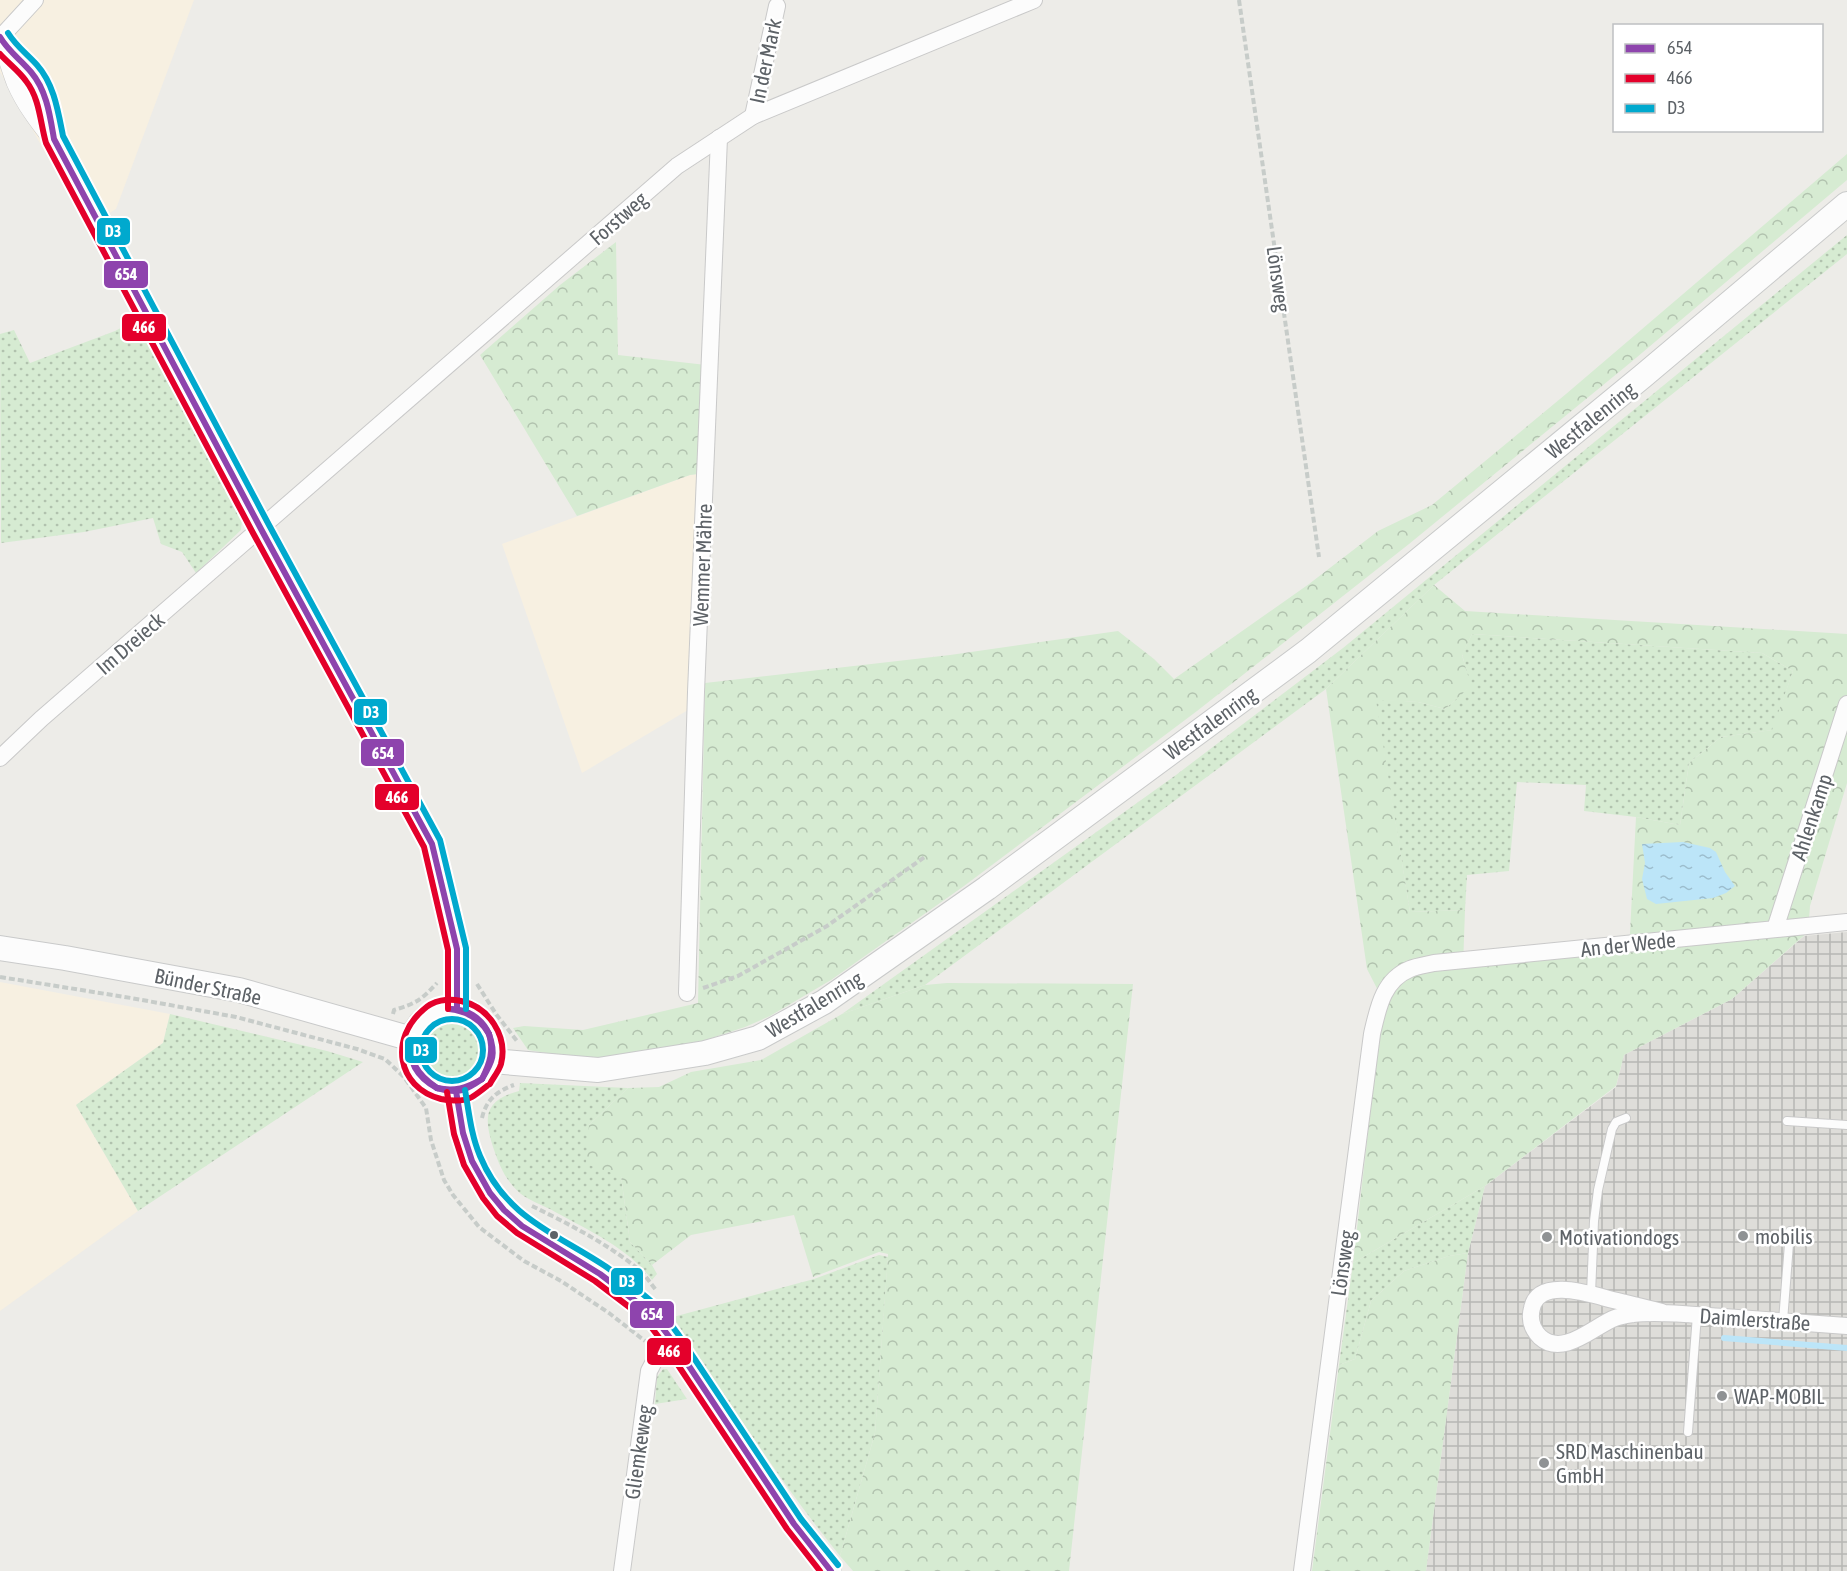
<svg xmlns="http://www.w3.org/2000/svg" width="1847" height="1571" viewBox="0 0 1847 1571" font-family="'Asap Condensed',sans-serif">
<style>
.commercial{fill:#f7f0e1}
.industrial{fill:url(#industrial-grid)}
.green{fill:url(#green-dots)}
.forest{fill:url(#forest-crowns);fill-rule:evenodd}
.water{fill:url(#water-ripples)}
.lines{fill:none;stroke-linecap:round;stroke-linejoin:round}
.stream{stroke:#bce5f8;stroke-width:6}
.service-casing{stroke:#c9c9c9;stroke-width:10}
.minor-casing{stroke:#c9c9c9;stroke-width:18}
.tertiary-casing{stroke:#c9c9c9;stroke-width:22}
.secondary-casing{stroke:#c9caca;stroke-width:26}
.path{stroke:#c7ccc9;stroke-width:4;stroke-dasharray:6 3;stroke-linecap:butt}
.service{stroke:#fcfcfc;stroke-width:8}
.minor{stroke:#fcfcfc;stroke-width:16}
.tertiary{stroke:#fcfcfc;stroke-width:21}
.secondary{stroke:#fcfcfc;stroke-width:24}
.bus-1-casing{stroke:#fff;stroke-width:10}
.bus-2-casing{stroke:#fff;stroke-width:10}
.bus-3-casing{stroke:#fff;stroke-width:10}
.bus-1{stroke:#8e44ad;stroke-width:6}
.bus-2{stroke:#e4002b;stroke-width:6}
.bus-3{stroke:#00a9ce;stroke-width:6}
.bus-dot{fill:#5d6267;stroke:#fff;stroke-width:2}
.poi-dot{fill:#8f9294;stroke:#fff;stroke-width:2}
.labels{text-anchor:middle;dominant-baseline:central;stroke-width:5;stroke-linejoin:round;paint-order:stroke}
.street-label{font-size:21px;fill:#5d6267;stroke:#fff}
.poi-label{font-size:21px;fill:#5d6267;stroke:#fff;text-anchor:start}
.line-badge{stroke:#fff;stroke-width:2}
.badge-label{font-size:16px;text-anchor:middle;font-weight:bold;fill:#fff}
</style>
<defs>
<pattern id="industrial-grid" width="8" height="8" patternUnits="userSpaceOnUse" patternTransform="scale(1.5)"><rect width="8" height="8" fill="#deddd9"/><path d="M0 4h8M4 0v8" fill="none" stroke="#b7b7b4"/></pattern>
<pattern id="green-dots" width="8" height="8" patternUnits="userSpaceOnUse" patternTransform="scale(1.5)"><rect width="8" height="8" fill="#d6ebd2"/><path d="M2 2h.1M6 6h.1" fill="none" stroke="#b1c2ae" stroke-width="1.8" stroke-linecap="round"/></pattern>
<pattern id="forest-crowns" width="20" height="18" patternUnits="userSpaceOnUse" patternTransform="scale(1.5)"><rect width="20" height="18" fill="#d6ebd2"/><path d="M2 6a3 3 0 1 1 6 0M12 15a3 3 0 1 1 6 0" fill="none" stroke="#b1c2ae"/></pattern>
<pattern id="water-ripples" width="26" height="14" patternUnits="userSpaceOnUse" patternTransform="scale(1.5)"><rect width="26" height="14" fill="#bce5f8"/><path d="M2 4q2-2 4 0t4 0M15 11q2-2 4 0t4 0" fill="none" stroke="#9cbdcd"/></pattern>
</defs>
<rect width="100%" height="100%" fill="#edece8"/>
<g class="commercial">
<path d="M0 0H194L116 209 87 227 0 72Z"/>
<path d="M698 474 688 710 582 773 502 544 690 475Z"/>
<path d="M0 982 170 1014 163 1043 76 1105 138 1211 0 1311Z"/>
</g>
<path class="industrial" d="M1847 932V1571H1426L1468 1253 1485 1186 1616 1087 1624 1055 1732 999 1804 936Z"/>
<g class="green">
<path d="M1847 235V254L1434 585 1326 689 925 985 842 1014 1176 775 1343 648Z"/>
<path d="M138 319 242 519 241 530 196 573 182 552 161 544 153 518 84 532 1 543 0 334 14 330 30 363 115 331Z"/>
<path d="M1472 634 1762 653 1793 671 1773 730 1721 737 1689 763 1680 825 1636 817 1584 811 1586 785 1517 782 1509 871 1467 875 1465 910 1410 912 1375 699 1418 702 1445 709 1470 686 1462 654Z"/>
<path d="M170 1014 327 1051 363 1062 138 1211 76 1105 163 1043Z"/>
<circle cx="452" cy="1051" r="28"/>
<path d="M520 1083 628 1088 589 1125 621 1176 630 1242 652 1265 657 1274 652 1280C628 1247 585 1229 550 1209 541 1205 529 1200 521 1194 505 1180 500 1167 493 1147 483 1116 485 1100 519 1091Z"/>
<path d="M1485 1186 1468 1253 1449 1256 1404 1271 1371 1301 1355 1359 1339 1365 1353 1263Z"/>
<path d="M879 1255 888 1257 875 1433 840 1556C779 1481 727 1398 673 1317L814 1279Z"/>
<path d="M663 1369H667L687 1399 655 1404 657 1377Z"/>
</g>
<g class="forest">
<path d="M1847 154V180L1630 363 1409 544 1197 711 964 886 831 980 770 1016 745 1027 687 1046 617 1059 578 1058 528 1050 513 1028 524 1026 583 1030 698 1003 705 683 950 655 1118 631 1154 659 1174 679 1309 584 1378 531 1432 505 1566 394Z"/>
<path d="M616 242 618 355 715 366 698 474 690 475 577 516 480 355 560 285Z"/>
<path d="M1434 585 1465 611 1847 634V783L1810 906 1808 932 1732 999 1624 1055 1616 1086 1485 1186 1353 1263 1379 1036 1386 1006 1367 969 1326 689ZM1472 634 1762 653 1793 671 1772 730 1721 737 1689 763 1680 825 1636 817 1629 952 1463 967 1465 910 1410 912 1376 700 1418 702 1445 709 1471 686 1462 655Z"/>
<path d="M947 983 1133 984 1069 1571H853L840 1556 875 1433 888 1254 879 1252 813 1277 794 1215 691 1235 652 1265 630 1242 621 1176 586 1164 589 1125 628 1088 659 1087 691 1072 761 1060 842 1014 925 985Z"/>
<path d="M1468 1253 1426 1571H1312L1339 1365 1355 1359 1371 1301 1404 1271 1449 1256Z"/>
</g>
<path class="water" d="M1683 842 1710 848 1716 852 1725 872 1735 886 1726 893 1713 898 1656 904 1647 899 1642 879 1645 863 1642 844Z"/>
<g class="lines">
<path class="stream" d="M1724 1338 1847 1348"/>
<g class="service-casing">
<g id="service">
<path d="M1787 1121 1847 1125"/>
<path d="M1591 1294 1594 1221 1598 1190 1612 1129 1616 1122 1626 1118"/>
<path d="M1783 1321 1790 1231"/>
<path d="M1688 1432 1697 1315"/>
</g>
</g>
<g class="minor-casing">
<g id="minor">
<path d="M0 38 35 0"/>
<path d="M753 116 777 6"/>
<path d="M0 758 41 719 677 166 753 116 1034 0"/>
<path d="M1775 929 1847 704"/>
<path d="M687 993 696 692 719 138"/>
<path d="M1662 1312C1646 1308 1630 1304 1613 1300 1593 1295 1539 1276 1532 1308 1529 1319 1532 1329 1540 1337 1563 1358 1594 1326 1615 1318 1620 1316 1627 1315 1633 1314 1663 1311 1693 1315 1724 1317 1765 1320 1806 1323 1847 1326"/>
<path d="M622 1571 649 1371 659 1352 671 1339"/>
<path d="M1302 1571 1372 1034C1378 1008 1383 980 1410 969 1417 966 1426 965 1434 963L1847 922"/>
</g>
</g>
<g class="tertiary-casing">
<g id="tertiary">
<path d="M0 37C8 52 11 67 17 82 26 103 40 121 54 139L261 529 432 844 457 949V1009"/>
<path d="M8 51 33 74 47 103 53 133"/>
<path d="M456 1091 463 1133 472 1161 490 1193 504 1210 522 1226 600 1274 651 1313 671 1339 794 1524 831 1571"/>
</g>
</g>
<g class="secondary-casing">
<g id="secondary">
<path d="M0 948 65 958 239 990 412 1039"/>
<circle cx="452" cy="1050" r="41"/>
<path d="M492 1061 598 1070 705 1053 758 1038 824 1002 987 888 1308 651 1643 376 1847 204"/>
</g>
</g>
<g class="path">
<path d="M1239 0 1319 557"/>
<path d="M0 977 131 998 236 1017 357 1049 385 1059 404 1077 426 1108 431 1140 444 1180 453 1195 479 1227 524 1261 561 1281 609 1313 645 1341"/>
<path d="M477 984 496 1014 517 1041"/>
<path d="M703 988 738 976 827 926 926 856"/>
<path d="M393 1014 394 1010C417 1003 421 1000 437 983"/>
<path d="M482 1118C486 1100 497 1091 514 1085"/>
<path d="M532 1206C567 1223 608 1244 638 1269 645 1274 650 1283 656 1290"/>
</g>
<use href="#service" class="service"/>
<use href="#minor" class="minor"/>
<use href="#tertiary" class="tertiary"/>
<use href="#secondary" class="secondary"/>
<g class="bus-1-casing">
<g id="bus-1">
<path d="M0 37C8 51 21 60 31 72 47 91 50 116 54 139L261 529 432 844 457 949V1009"/>
<path d="M449 1009C467 1011 480 1018 489 1034"/>
<path d="M449 1009C466 1008 482 1018 489 1034"/>
<path d="M413 1038C409 1063 417 1074 437 1088"/>
<path d="M413 1038C405 1060 418 1078 437 1088"/>
<path d="M482 1079C490 1063 494 1051 489 1034"/>
<path d="M482 1079C493 1061 496 1054 489 1034"/>
<path d="M437 1088C455 1092 466 1088 482 1079"/>
<path d="M437 1088C458 1094 465 1091 482 1079"/>
<path d="M456 1091 463 1133 472 1161 490 1193 504 1210 522 1226 600 1274 651 1313 671 1339 794 1524 831 1571"/>
</g>
</g>
<g class="bus-2-casing">
<g id="bus-2">
<path d="M0 54C8 63 19 71 26 81 40 99 40 122 46 143L253 533 424 847 448 950V1009"/>
<path d="M487 1086C482 1090 477 1094 472 1097 463 1102 451 1101 441 1099 396 1087 390 1038 423 1010 433 1000 448 998 461 1001 489 1007 508 1036 501 1064 499 1071 493 1078 490 1084"/>
<path d="M447 1092 454 1134 464 1165 483 1198 497 1216 517 1233 595 1281 645 1319 664 1344 787 1529 820 1571"/>
</g>
</g>
<g class="bus-3-casing">
<g id="bus-3">
<path d="M8 33C16 46 27 54 37 65 54 84 58 111 63 136L269 525 440 840 466 948V1009"/>
<circle cx="452" cy="1050" r="31"/>
<path d="M465 1090C469 1112 471 1135 480 1156 505 1217 555 1233 605 1266 619 1276 648 1296 659 1309 666 1317 672 1326 678 1334L801 1519 838 1565"/>
</g>
</g>
<use href="#bus-1" class="bus-1"/>
<use href="#bus-2" class="bus-2"/>
<use href="#bus-3" class="bus-3"/>
</g>
<circle class="bus-dot" cx="554" cy="1235" r="5"/>
<g class="poi-dot">
<circle cx="1743" cy="1236" r="6"/>
<circle cx="1547" cy="1237" r="6"/>
<circle cx="1722" cy="1396" r="6"/>
<circle cx="1544" cy="1463" r="6"/>
</g>
<g class="labels">
<g class="street-label">
<text transform="translate(765 61) rotate(-78)">In der Mark</text>
<text transform="translate(618 218) rotate(-41)">Forstweg</text>
<text transform="translate(1279 279) rotate(82)">Lönsweg</text>
<text transform="translate(1590 420) rotate(-39)">Westfalenring</text>
<text transform="translate(702 565) rotate(-88)">Wemmer Mähre</text>
<text transform="translate(130 643) rotate(-41)">Im Dreieck</text>
<text transform="translate(1210 723) rotate(-36)">Westfalenring</text>
<text transform="translate(1811 817) rotate(-72)">Ahlenkamp</text>
<text transform="translate(1628 944) rotate(-6)">An der Wede</text>
<text transform="translate(208 986) rotate(12)">Bünder Straße</text>
<text transform="translate(814 1004) rotate(-31)">Westfalenring</text>
<text transform="translate(1342 1263) rotate(-82)">Lönsweg</text>
<text transform="translate(1755 1319) rotate(4)">Daimlerstraße</text>
<text transform="translate(638 1452) rotate(-82)">Gliemkeweg</text>
</g>
<g class="poi-label">
<text x="1755" y="1236">mobilis</text>
<text x="1559" y="1237">Motivationdogs</text>
<text x="1734" y="1396">WAP-MOBIL</text>
<text x="1556" y="1451">SRD Maschinenbau<tspan x="1556" dy="24">GmbH</tspan></text>
</g>
</g>
<g class="line-badge">
<rect x="96" y="217" width="35" height="29" rx="6" fill="#00a9ce"/>
<rect x="103" y="260" width="46" height="29" rx="6" fill="#8e44ad"/>
<rect x="121" y="313" width="46" height="29" rx="6" fill="#e4002b"/>
<rect x="353" y="698" width="35" height="28" rx="6" fill="#00a9ce"/>
<rect x="360" y="738" width="45" height="29" rx="6" fill="#8e44ad"/>
<rect x="374" y="783" width="46" height="28" rx="6" fill="#e4002b"/>
<rect x="404" y="1036" width="34" height="28" rx="6" fill="#00a9ce"/>
<rect x="610" y="1267" width="34" height="29" rx="6" fill="#00a9ce"/>
<rect x="629" y="1300" width="46" height="29" rx="6" fill="#8e44ad"/>
<rect x="646" y="1337" width="46" height="29" rx="6" fill="#e4002b"/>
</g>
<g class="badge-label">
<text x="113" y="237">D3</text>
<text x="126" y="280">654</text>
<text x="144" y="333">466</text>
<text x="371" y="718">D3</text>
<text x="383" y="759">654</text>
<text x="397" y="803">466</text>
<text x="421" y="1056">D3</text>
<text x="627" y="1287">D3</text>
<text x="652" y="1320">654</text>
<text x="669" y="1357">466</text>
</g>
<rect x="1613" y="24" width="210" height="108" fill="#ffffff" stroke="#bec0c2" stroke-width="1.5"/>
<rect x="1625" y="44" width="30" height="9" fill="#8e44ad" stroke="#bec0c2" stroke-width="1.5"/>
<text x="1667" y="54" font-size="18" fill="#5d6267">654</text>
<rect x="1625" y="74" width="30" height="9" fill="#e4002b" stroke="#bec0c2" stroke-width="1.5"/>
<text x="1667" y="84" font-size="18" fill="#5d6267">466</text>
<rect x="1625" y="104" width="30" height="9" fill="#00a9ce" stroke="#bec0c2" stroke-width="1.5"/>
<text x="1667" y="114" font-size="18" fill="#5d6267">D3</text>
</svg>
